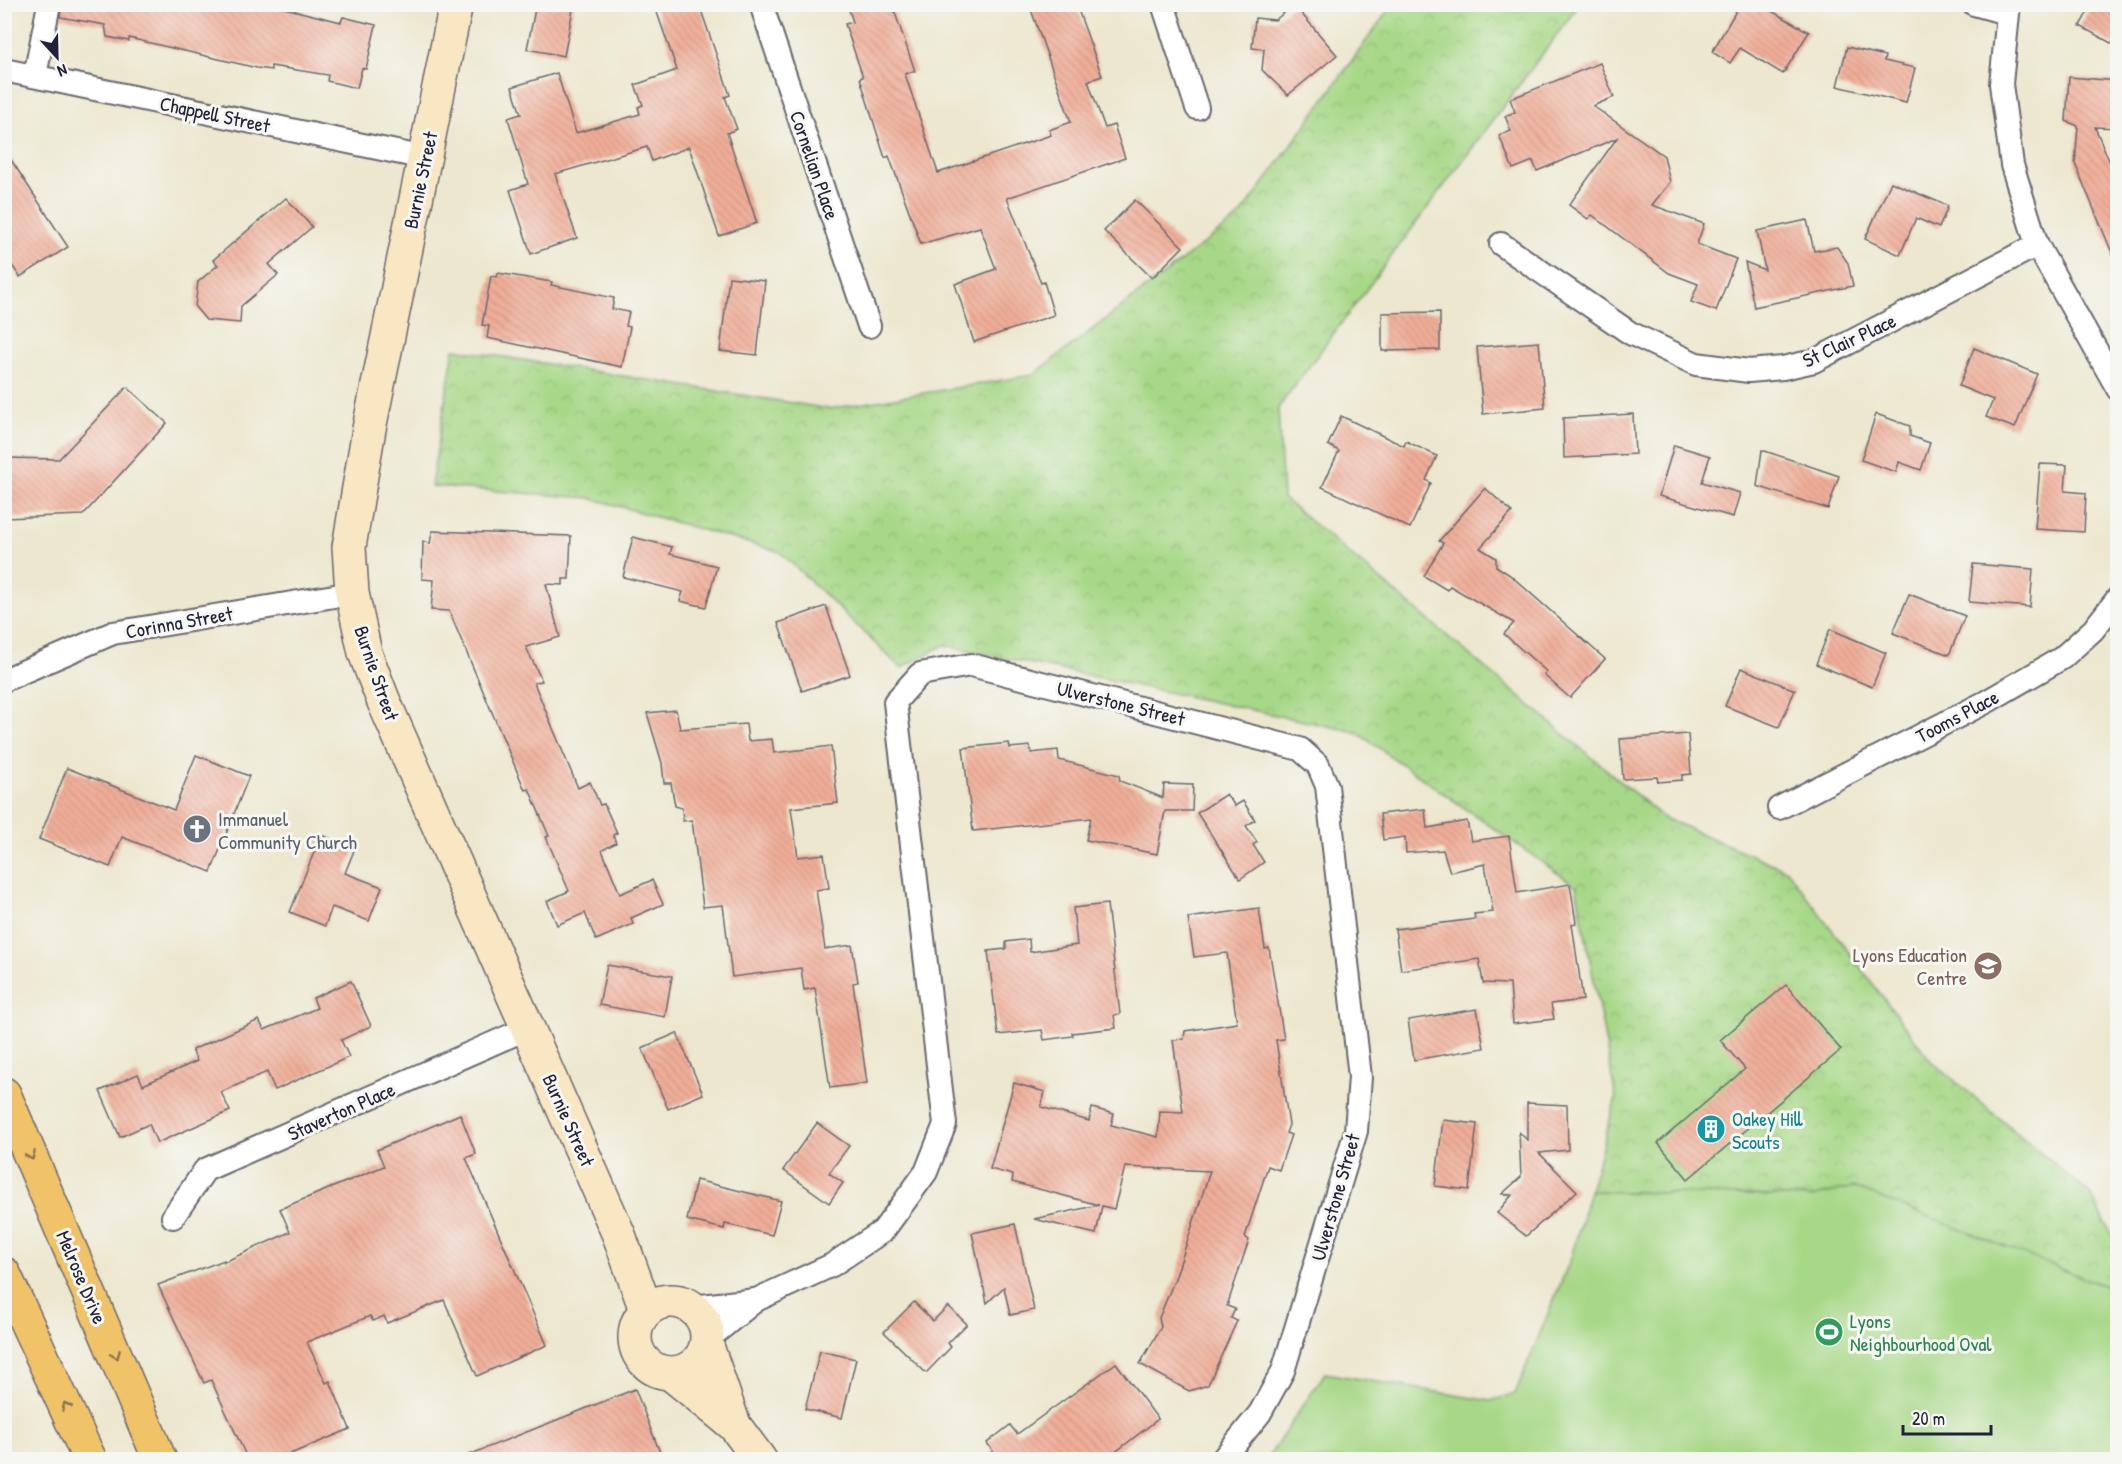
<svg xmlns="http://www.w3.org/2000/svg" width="2122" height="1464" viewBox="0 0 2122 1464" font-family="'Patrick Hand',sans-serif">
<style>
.park{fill:url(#park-crowns);stroke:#647d61;stroke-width:1.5}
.pitch{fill:#a7d887;stroke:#647d61;stroke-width:1.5}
.building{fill:url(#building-back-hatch)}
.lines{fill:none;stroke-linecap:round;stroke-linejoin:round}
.street-casing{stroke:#69676e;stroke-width:26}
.secondary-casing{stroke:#69676e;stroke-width:36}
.primary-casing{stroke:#69676e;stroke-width:36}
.street{stroke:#fff;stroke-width:22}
.secondary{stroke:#f9e7c3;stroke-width:33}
.primary{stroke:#f1c369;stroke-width:33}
.oneway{stroke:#8a7252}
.labels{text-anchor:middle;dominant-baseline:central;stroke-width:6;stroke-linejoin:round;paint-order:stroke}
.street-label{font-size:20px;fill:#22223b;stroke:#f6f6f2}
.worship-label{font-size:20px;fill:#5b616d;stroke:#f6f6f2;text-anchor:start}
.education-label{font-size:20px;fill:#785e54;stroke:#f6f6f2;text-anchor:end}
.culture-label{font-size:20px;fill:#0d838f;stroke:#f6f6f2;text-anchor:start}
.leisure-label{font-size:20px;fill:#27864d;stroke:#f6f6f2;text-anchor:start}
</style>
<defs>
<pattern id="park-crowns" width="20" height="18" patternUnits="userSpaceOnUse" patternTransform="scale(1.5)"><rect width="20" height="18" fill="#a7d887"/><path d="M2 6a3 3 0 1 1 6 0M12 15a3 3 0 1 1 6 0" fill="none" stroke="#8fb975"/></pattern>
<pattern id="building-back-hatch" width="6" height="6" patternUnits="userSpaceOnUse" patternTransform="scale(1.5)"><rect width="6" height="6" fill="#f0ae98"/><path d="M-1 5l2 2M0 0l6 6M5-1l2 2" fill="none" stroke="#ce9584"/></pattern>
</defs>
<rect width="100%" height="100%" fill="#f6f6f2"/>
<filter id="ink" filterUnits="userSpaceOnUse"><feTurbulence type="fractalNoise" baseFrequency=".0167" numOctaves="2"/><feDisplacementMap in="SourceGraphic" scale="12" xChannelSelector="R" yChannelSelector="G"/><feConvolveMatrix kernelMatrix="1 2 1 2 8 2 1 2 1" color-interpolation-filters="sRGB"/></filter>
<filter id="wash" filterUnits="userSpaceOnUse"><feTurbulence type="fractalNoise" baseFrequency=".008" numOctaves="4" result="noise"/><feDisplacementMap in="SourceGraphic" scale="24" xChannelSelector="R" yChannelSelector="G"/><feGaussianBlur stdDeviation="1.35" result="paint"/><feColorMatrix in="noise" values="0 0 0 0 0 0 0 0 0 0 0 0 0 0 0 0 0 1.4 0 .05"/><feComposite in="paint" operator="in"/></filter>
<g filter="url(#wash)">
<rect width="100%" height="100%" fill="#ece7ce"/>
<path class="park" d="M1392 5H1579L1278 408 1283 498 1664 818 1787 870 1931 1061 2091 1195 2117 1245V1291L1853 1188 1811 1197 1590 1191 1616 1098 1576 886 1356 732 944 645 901 668 780 552 590 498 431 486 454 349 829 409 1033 375 1241 215Z"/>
<path class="pitch" d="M1853 1187 2117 1291V1459H1267L1325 1373 1490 1401 1515 1394 1571 1258 1590 1191 1811 1197Z"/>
<g id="blocks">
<g class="building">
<path d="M62 4H268L341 22 343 17 376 25 366 69 362 68 357 88 327 81 328 75 271 66V70L257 68 129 38V41L107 37 105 25 60 17Z"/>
<path d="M536 4H574L564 56 527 49Z"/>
<path d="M654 4H699L730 95 725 97 737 129 727 133 757 223 719 236 689 147 652 161 647 147 555 174 577 238 531 254 510 190 528 184 508 118 521 114 512 87 557 73 576 133 640 114 638 107 643 105 635 85 677 70Z"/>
<path d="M847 4H892L915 71 905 74 938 173 1051 135 1049 130 1071 122 1029 4H1076L1102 76 1088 81 1105 128 1114 125 1125 158 1007 198 1041 283 1044 282 1054 315 974 342 955 284 996 269 980 227 921 244 889 156 885 158 877 133 860 78 863 77 845 24 853 22Z"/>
<path d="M1740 4H1759L1809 32 1783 74 1740 48 1730 63 1712 52Z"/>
<path d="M2092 4H2118V47L2080 26Z"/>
<path d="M1294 5 1337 55 1288 95 1262 70 1264 49 1252 48 1255 18 1275 20Z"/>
<path d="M1847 47 1885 56 1884 61 1915 68 1906 103 1837 86Z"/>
<path d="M1600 63 1614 97 1593 106 1664 156 1670 182 1652 205 1704 224 1697 244 1736 259 1716 311 1691 302 1698 284 1669 273 1592 215 1588 219 1569 205 1617 138 1537 171 1533 161 1513 169 1499 135 1511 131 1505 116 1515 112 1510 99Z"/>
<path d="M2069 77 2118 81V128L2095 127 2118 182V267L2075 164 2078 126 2066 121Z"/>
<path d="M4 149 68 247 20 277 4 254Z"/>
<path d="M1891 182 1948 206 1939 228 1916 218 1900 255 1865 239Z"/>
<path d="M286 198 312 227 269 264 278 275 241 306 240 323 206 320 195 307 198 282 218 265 213 260Z"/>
<path d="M1135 200 1183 247 1152 278 1104 231Z"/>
<path d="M1807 220 1814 251 1837 247 1848 263 1853 286 1754 307 1745 262 1765 270 1757 231Z"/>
<path d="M498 273 552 282 551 285 614 298 612 309 629 312 626 326 630 327 622 367 487 338 489 326 482 325 491 276 497 277Z"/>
<path d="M729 277 765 281 757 355 720 351Z"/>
<path d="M1440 312V350L1382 351V313Z"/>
<path d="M1539 342 1545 408 1483 414 1477 347Z"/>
<path d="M1974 348 2037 374 2015 428 1986 417 1993 400 1959 386Z"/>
<path d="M127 387 167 423 83 515 4 518V458L59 459Z"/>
<path d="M1633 414 1635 454 1564 458 1563 418Z"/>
<path d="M1876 414 1910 426V436L1930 443 1921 470 1899 462 1896 472 1861 460Z"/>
<path d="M1341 416 1404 446 1406 441 1437 456 1426 480 1431 483 1410 528 1322 487 1339 451 1328 445Z"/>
<path d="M1674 445 1710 456 1702 482 1740 493 1733 517 1659 496Z"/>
<path d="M1762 450 1839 476 1828 509 1757 486Z"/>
<path d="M2040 464 2067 465 2065 491 2086 493 2084 532 2035 529Z"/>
<path d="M1485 488 1512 512 1480 548 1496 558V566L1510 575 1605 659 1570 698 1544 675 1547 672 1504 634 1514 623 1450 586 1447 590 1424 576 1443 543 1439 541Z"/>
<path d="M432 531 571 536 569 579H563V585L546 584 560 637 526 647 542 681 534 683 578 788 590 782 600 805 604 804 617 833 613 835 616 843 602 850 620 894 652 880 663 904 631 918 633 924 596 940 585 913 557 925 547 901 569 891 546 837 549 836 529 789 525 790 449 611 431 610 434 580 422 579 423 541 430 544Z"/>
<path d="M633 537 672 547 670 554 717 566 706 607 680 601 683 592 623 577Z"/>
<path d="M1973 564 2033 569 2030 607 1969 602Z"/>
<path d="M1909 594 1965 616 1949 655 1893 633Z"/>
<path d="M826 606 850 675 802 691 778 623Z"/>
<path d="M1830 629 1886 653 1872 687 1816 664Z"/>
<path d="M1741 668 1795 690 1779 727 1725 706Z"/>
<path d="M676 710 680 729 746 724 748 741 772 739 774 753 831 746 838 803 791 808 798 857 824 854 829 888 816 890 825 949 852 945 858 982 853 983 867 1083 830 1088 815 988 804 990 801 968 732 977 723 905 703 907 692 820 683 821 682 808 675 806 671 783H664L662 763 647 713Z"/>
<path d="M1688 734 1691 774 1682 775V780L1658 782 1657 777 1623 779 1620 739Z"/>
<path d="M1009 743 1010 748 1030 746 1031 753 1058 750 1059 760 1119 775 1120 781 1163 798 1164 784 1193 785 1192 811H1165L1157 854 1086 840 1091 818 973 831 963 748Z"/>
<path d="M196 755 249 776 211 872 122 837 110 867 39 839 67 768 174 810Z"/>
<path d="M1226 794 1235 806 1243 801 1255 820 1246 826 1257 842 1253 845 1264 862 1240 879 1197 813Z"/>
<path d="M1425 809 1427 828 1467 821 1471 841 1509 836 1517 893 1570 884 1576 923 1572 924 1583 1000 1551 1004 1554 1019 1513 1024 1510 984 1483 983 1479 959 1401 970 1395 929 1475 919 1474 914 1493 912 1485 864 1450 872 1443 850 1406 853 1405 837 1383 840 1380 814Z"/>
<path d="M321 835 355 848 345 873 382 887 369 921 332 907 325 926 290 912Z"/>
<path d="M1107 904 1120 1014 1114 1015 1116 1028 1072 1033 1073 1036 1044 1040 1042 1030 998 1035 988 951 1006 949V942L1029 939 1030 952 1077 945 1073 908Z"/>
<path d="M1259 908 1265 949 1269 948 1284 1039 1276 1040 1289 1125 1286 1133 1291 1135 1279 1170 1268 1166 1245 1237 1249 1240 1227 1306 1235 1309 1231 1318 1237 1321 1208 1385 1189 1391 1140 1364 1161 1327 1159 1318 1176 1276 1210 1171 1125 1167 1114 1209 1102 1206 1096 1234 1034 1219 1099 1205 1012 1182 1013 1175 990 1169 1014 1083 1045 1092 1041 1107 1089 1121 1092 1108 1114 1114 1111 1125 1158 1137 1160 1111 1183 1112 1173 1040 1184 1039 1185 1031 1237 1023 1227 953 1194 957 1188 918Z"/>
<path d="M607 965 672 976 665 1017 599 1005Z"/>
<path d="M351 981 371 1026 341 1040 349 1057 275 1090 267 1072 221 1092 230 1111 157 1143 149 1124 120 1137 100 1091 138 1074 143 1085 197 1061 192 1050 259 1020 264 1030 317 1008 313 998Z"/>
<path d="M1786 985 1841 1050 1688 1179 1658 1143 1745 1069 1720 1040Z"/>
<path d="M1477 1009 1484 1048 1414 1060 1408 1020Z"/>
<path d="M677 1033 703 1094 668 1109 642 1048Z"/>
<path d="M1527 1103 1567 1105 1568 1150 1539 1153 1577 1191 1526 1236 1497 1213 1512 1195 1502 1194 1521 1177 1519 1132 1527 1140Z"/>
<path d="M460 1114 476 1154 466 1158 547 1345 477 1376 444 1300 387 1323 384 1316 373 1321 370 1316 307 1342 326 1383 330 1381 350 1429 276 1460H248L211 1380 204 1383 158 1285 224 1260V1262L290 1232 280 1209 384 1166 377 1150Z"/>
<path d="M1443 1120 1477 1124 1469 1190 1435 1186Z"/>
<path d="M817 1123 849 1146 829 1173 843 1183 829 1203 783 1170Z"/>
<path d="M696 1180 781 1201 772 1235 725 1224 724 1229 687 1220Z"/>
<path d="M1015 1224 1034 1310 1010 1315 1004 1287 987 1303 972 1233Z"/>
<path d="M914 1302 933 1321 948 1306 967 1324 948 1343 951 1347 926 1373 884 1332Z"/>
<path d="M820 1351 856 1359 842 1418 805 1409Z"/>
<path d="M1116 1363 1158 1419 1105 1460H982L993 1451 987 1443 1010 1425 1017 1434Z"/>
<path d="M635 1389 663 1460H461V1458Z"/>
</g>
</g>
</g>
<g filter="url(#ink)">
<use href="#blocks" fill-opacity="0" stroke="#69676e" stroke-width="1.5"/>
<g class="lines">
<g class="street-casing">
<g id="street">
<path d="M761 4 869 326"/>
<path d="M1163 4 1197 108"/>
<path d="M1974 4 2006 13"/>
<path d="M2009 4 2001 84 2012 165 2037 245 2118 389"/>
<path d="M4 70 425 158"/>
<path d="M35 76 49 4"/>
<path d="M1501 244 1630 333 1696 364 1749 371 1783 368 1814 361 2037 245"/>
<path d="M4 680 113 633 352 593"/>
<path d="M1779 808 1986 702 2062 658 2093 630 2118 598"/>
<path d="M173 1217 205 1170 528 1028"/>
<path d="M692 1307 756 1300"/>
<path d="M708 1339 756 1300 832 1265 883 1231 926 1172 945 1124 895 702 920 674 971 665 1300 749 1318 765 1327 786 1360 1077 1356 1131 1283 1371 1260 1413 1222 1460"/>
</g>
</g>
<g class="secondary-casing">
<g id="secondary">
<path d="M456 4 369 429 349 547 352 593 365 653 384 702 619 1235 646 1310"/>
<circle cx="671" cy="1337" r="36"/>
<path d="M707 1346 734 1425"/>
<path d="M670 1373 734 1425 760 1460"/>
</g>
</g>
<g class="primary-casing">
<g id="primary">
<path d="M4 1094 160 1460"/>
<path d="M4 1274 90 1460"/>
</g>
</g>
<use href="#street" class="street"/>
<use href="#secondary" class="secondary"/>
<use href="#primary" class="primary"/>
</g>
<defs><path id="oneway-chevron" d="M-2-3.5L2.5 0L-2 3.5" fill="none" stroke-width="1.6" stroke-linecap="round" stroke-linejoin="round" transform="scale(1.5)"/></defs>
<g class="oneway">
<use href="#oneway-chevron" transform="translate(31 1156) rotate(67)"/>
<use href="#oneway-chevron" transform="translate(116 1355) rotate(67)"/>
<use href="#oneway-chevron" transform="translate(66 1406) rotate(-115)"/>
</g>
</g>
<defs>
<g id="church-disc" transform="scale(1.5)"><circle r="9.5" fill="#6b7280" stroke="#f6f6f2"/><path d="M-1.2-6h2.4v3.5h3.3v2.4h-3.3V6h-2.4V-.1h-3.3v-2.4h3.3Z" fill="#fff"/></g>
<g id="university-disc" transform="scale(1.5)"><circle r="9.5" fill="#8d6e63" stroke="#f6f6f2"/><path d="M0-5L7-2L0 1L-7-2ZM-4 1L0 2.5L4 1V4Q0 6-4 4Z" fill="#fff"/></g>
<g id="building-disc" transform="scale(1.5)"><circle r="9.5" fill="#0f9aa8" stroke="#f6f6f2"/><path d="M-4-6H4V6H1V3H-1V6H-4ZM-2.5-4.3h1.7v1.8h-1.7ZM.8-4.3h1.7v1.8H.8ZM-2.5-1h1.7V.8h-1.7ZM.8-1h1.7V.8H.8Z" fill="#fff"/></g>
<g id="stadium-disc" transform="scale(1.5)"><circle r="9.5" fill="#2e9e5b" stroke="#f6f6f2"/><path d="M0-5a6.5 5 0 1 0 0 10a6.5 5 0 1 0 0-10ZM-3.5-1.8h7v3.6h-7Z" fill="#fff"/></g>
</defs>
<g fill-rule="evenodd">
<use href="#church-disc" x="197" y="829"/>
<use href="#university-disc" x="1988" y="966"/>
<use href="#building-disc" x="1711" y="1129"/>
<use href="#stadium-disc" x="1829" y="1332"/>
</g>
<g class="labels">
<g class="street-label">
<text transform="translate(215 114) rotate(12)">Chappell Street</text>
<text transform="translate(815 165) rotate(71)">Cornelian Place</text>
<text transform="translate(420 180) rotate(-78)">Burnie Street</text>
<text transform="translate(1849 340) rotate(-25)">St Clair Place</text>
<text transform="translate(179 622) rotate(-10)">Corinna Street</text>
<text transform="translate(377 673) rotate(71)">Burnie Street</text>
<text transform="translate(1121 703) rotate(14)">Ulverstone Street</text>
<text transform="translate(1957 716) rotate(-28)">Tooms Place</text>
<text transform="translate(341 1111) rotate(-24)">Staverton Place</text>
<text transform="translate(569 1120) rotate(66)">Burnie Street</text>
<text transform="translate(1335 1197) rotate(-74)">Ulverstone Street</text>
<text transform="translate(82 1277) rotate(67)">Melrose Drive</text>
</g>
<g class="worship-label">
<text x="218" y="818">Immanuel<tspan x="218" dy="23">Community Church</tspan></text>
</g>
<g class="education-label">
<text x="1967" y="954">Lyons Education<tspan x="1967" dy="23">Centre</tspan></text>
</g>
<g class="culture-label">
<text x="1732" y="1118">Oakey Hill<tspan x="1732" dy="23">Scouts</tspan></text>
</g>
<g class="leisure-label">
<text x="1850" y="1320">Lyons<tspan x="1850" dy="23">Neighbourhood Oval</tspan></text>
</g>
</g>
<rect width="2122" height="1464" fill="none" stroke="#f6f6f2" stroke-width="24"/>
<g transform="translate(57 57) rotate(158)" stroke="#f6f6f2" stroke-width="4.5" paint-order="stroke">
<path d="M0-4.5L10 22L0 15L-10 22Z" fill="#22223b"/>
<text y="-9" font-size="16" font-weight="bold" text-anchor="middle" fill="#22223b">N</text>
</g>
<path d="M1903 1425v9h88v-9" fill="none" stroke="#22223b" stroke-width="3"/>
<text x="1912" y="1425" font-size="18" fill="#22223b" stroke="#f6f6f2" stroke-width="4.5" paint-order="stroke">20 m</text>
</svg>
